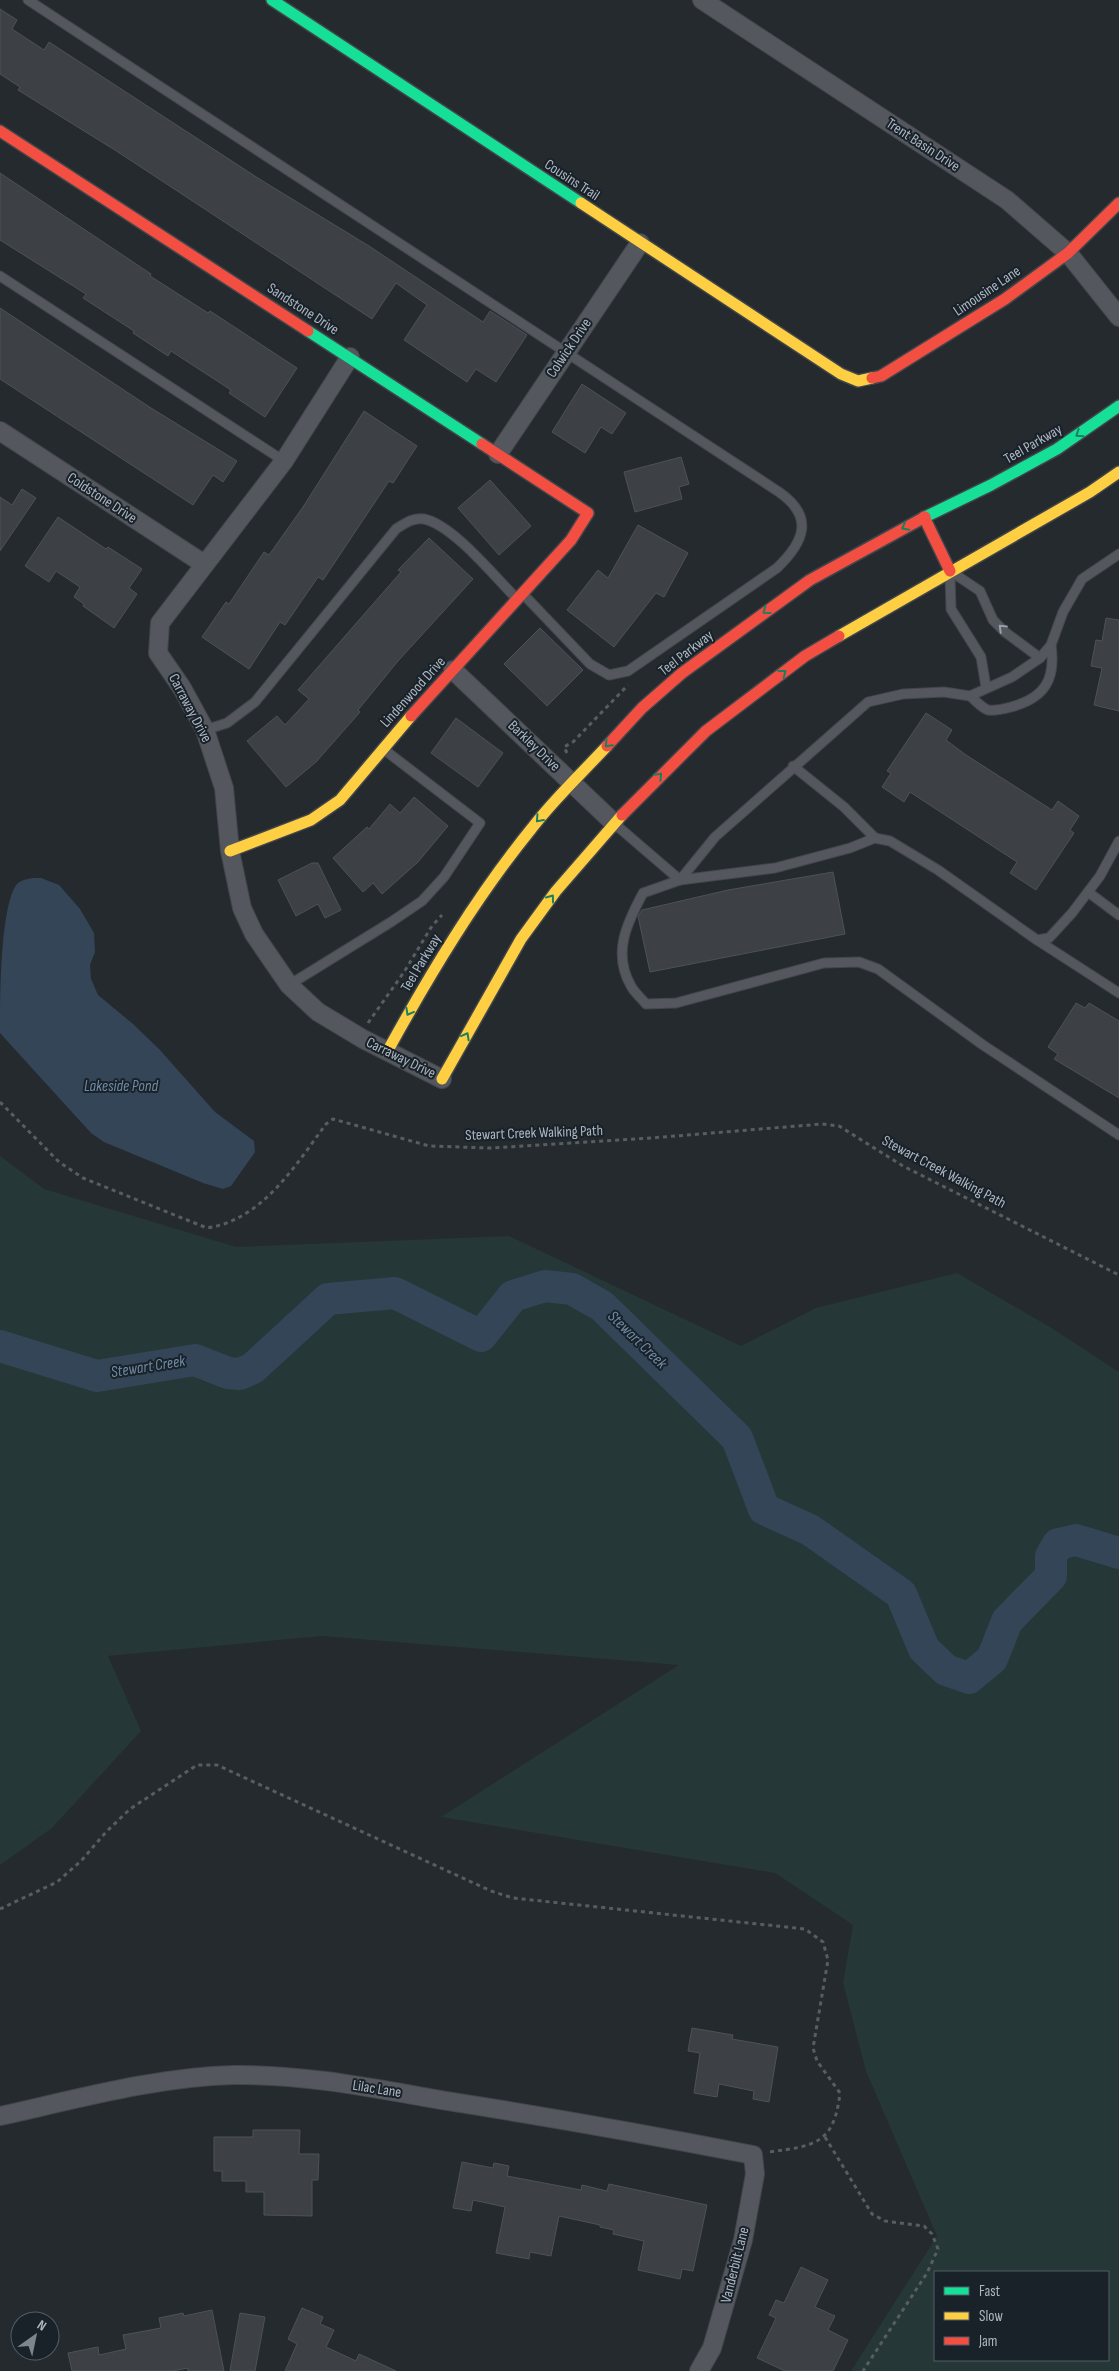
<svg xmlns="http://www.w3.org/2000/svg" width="1119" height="2371" viewBox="0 0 1119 2371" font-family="'Sofia Sans Condensed',sans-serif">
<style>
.green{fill:#253736;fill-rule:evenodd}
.water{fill:#334557}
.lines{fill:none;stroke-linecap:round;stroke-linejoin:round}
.river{stroke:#334557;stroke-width:32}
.building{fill:#3d4146;stroke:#4c5258}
.lane-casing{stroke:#42464a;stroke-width:11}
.street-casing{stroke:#42464a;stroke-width:20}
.fast-casing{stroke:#42464a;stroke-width:14}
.slow-casing{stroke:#42464a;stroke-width:14}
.jam-casing{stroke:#42464a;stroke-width:14}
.path{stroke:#585d62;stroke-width:3;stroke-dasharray:4 4;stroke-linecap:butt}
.lane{stroke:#54585e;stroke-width:9}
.street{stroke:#54585e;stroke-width:18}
.fast{stroke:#16e098;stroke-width:11}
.slow{stroke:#ffcf43;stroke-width:11}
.jam{stroke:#f24e42;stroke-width:11}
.oneway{stroke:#188060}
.oneway2{stroke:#979fa9}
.labels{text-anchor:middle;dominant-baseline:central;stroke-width:4;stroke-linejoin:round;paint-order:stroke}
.street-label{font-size:15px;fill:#adb7c2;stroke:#192129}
.water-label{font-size:16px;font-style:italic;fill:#6f8ba5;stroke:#192129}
</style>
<rect width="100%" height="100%" fill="#252a2f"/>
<path class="green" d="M0 1156 44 1189 236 1247 509 1236 741 1346 816 1308 957 1273 1050 1327 1119 1372V2371H851L937 2236 866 2071 843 1983 853 1925 775 1873 441 1817 679 1665 322 1636 108 1656 141 1731 52 1828 0 1865ZM935 2272H1108V2360H935Z"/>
<path class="water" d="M41 878 59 885 80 909 94 933 95 952 90 965 91 979 98 995 133 1024 159 1049 215 1112 254 1141 255 1152 231 1186 223 1189 203 1183 104 1142 91 1133 0 1033C0 998 0 910 16 885 22 878 33 878 41 878Z"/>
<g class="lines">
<path class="river" d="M0 1346 97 1376 195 1360 228 1373 240 1374 253 1368 328 1299 395 1293 481 1336 513 1296 545 1286 572 1289 602 1306 737 1438 764 1509 810 1530 901 1594 924 1649 946 1670 969 1678 992 1659 1007 1621 1051 1576V1556L1058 1544 1076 1540 1119 1553"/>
</g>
<g class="building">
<path d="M0 9 17 20 12 29 44 50 49 42 261 180 369 246 483 322 490 311 527 335 496 382 476 369 467 382 404 340 427 305 396 283 372 319 118 152 18 90 20 87 0 74Z"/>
<path d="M0 173 151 274 150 276 208 313 210 311 297 368 265 417 229 393 231 390 171 351 168 356 133 333 134 331 83 298 86 294 0 240Z"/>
<path d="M0 308 151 408 237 461 223 482 213 475 193 505 0 379Z"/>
<path d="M582 384 626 413 612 434 601 427 585 453 552 432Z"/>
<path d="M364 411 417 446 393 483 389 481 323 580 318 577 285 625 280 622 249 669 202 637 226 602 229 604 264 552 269 555 303 507Z"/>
<path d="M681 457 689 484 679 487 682 499 635 512 624 472Z"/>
<path d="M490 480 531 526 499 555 458 508Z"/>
<path d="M22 489 36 498 0 551V497L12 505Z"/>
<path d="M58 517 106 549 108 547 142 569 129 588 137 594 114 628 83 606 84 604 74 597 80 587 56 571 49 582 25 566Z"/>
<path d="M638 525 688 553 664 597 656 593 614 647 567 610 598 570 608 578Z"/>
<path d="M429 538 473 579 398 661 358 710 360 712 316 762 286 787 247 741 277 716 285 725 309 699 298 690 401 572 398 570Z"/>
<path d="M1106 618 1119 620V711L1094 705 1102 668 1091 666 1096 640 1102 641Z"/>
<path d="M540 628 583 670 547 706 504 664Z"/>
<path d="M926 713 952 730 946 740 966 755 1052 810 1058 801 1079 816 1070 830 1074 833 1036 890 1010 873 1017 862 910 792 904 802 882 787 891 773 887 771Z"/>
<path d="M456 718 503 753 478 787 431 753Z"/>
<path d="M414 797 448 826 418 862 382 894 373 883 363 892 333 858 367 827 369 829 390 804 400 813Z"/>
<path d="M312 863H318L341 910 325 918 318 904 296 916 278 880Z"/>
<path d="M833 872 845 934 650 972 638 916 642 910 728 890Z"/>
<path d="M1076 1003 1085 1008 1089 1003 1119 1021V1098L1054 1059 1058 1054 1048 1047Z"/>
<path d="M692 2028 733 2035 732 2039 778 2047 769 2102 753 2099 754 2091 719 2084 717 2097 694 2093 700 2053 688 2051Z"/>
<path d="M253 2130H300L299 2154H319L318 2180H312V2216L264 2215V2192H246V2181H222V2171H214V2137H253Z"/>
<path d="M462 2162 493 2168 494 2163 509 2166 507 2176 581 2190 582 2185 607 2191 609 2184 707 2205 693 2271 682 2269 680 2279 638 2270 644 2241 613 2234 614 2230 600 2227V2225L559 2216 551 2256 530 2252 529 2259 496 2253 505 2207 473 2200 471 2211 453 2208Z"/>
<path d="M801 2267 828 2280 815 2307 835 2316 828 2330 848 2340 833 2371H785L757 2358 776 2318 769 2315 776 2300 784 2303Z"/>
<path d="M302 2308 323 2317 320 2324 334 2330 326 2347 356 2361 359 2354 396 2371H285L297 2344 288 2339Z"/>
<path d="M212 2310 224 2371H188V2368L173 2371H72L68 2353 98 2347 99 2355 126 2349 123 2335 161 2328 159 2318 183 2313 184 2316Z"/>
<path d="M240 2313 265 2317 255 2371H230Z"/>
</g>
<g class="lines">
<g class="lane-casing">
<g id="lane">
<path d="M28 0 779 492C815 517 804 542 777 568L628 671 609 675 590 664 524 595"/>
<path d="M0 276 284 461"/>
<path d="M953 573 980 591 993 620 1005 632 1040 658"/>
<path d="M950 576 951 609 981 657 986 687"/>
<path d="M970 696C975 700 982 708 988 710 996 711 1004 709 1011 707 1045 698 1056 679 1051 645"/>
<path d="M205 730 227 723 255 702 396 529C404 524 413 517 424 519 453 525 494 576 516 598"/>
<path d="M793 766 844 807 875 838"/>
<path d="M616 825 680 880 715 837 868 702 903 694 944 692 970 696 1012 677 1040 658 1051 645 1063 612 1082 579 1119 554"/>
<path d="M1119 841 1100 876 1072 913 1049 938 1037 940 938 870 890 841 875 838 850 848 775 868 680 880 643 893C627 923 612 953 631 986 634 992 641 998 646 1004L676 1003 824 963 859 962 878 969 983 1045 1119 1135"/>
<path d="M1088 892 1119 915"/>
<path d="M1037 940 1119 993"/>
<path d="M289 985 391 922 422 901 444 877 480 823 382 748"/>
</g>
</g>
<g class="street-casing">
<g id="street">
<path d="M702 0 1007 200 1068 253 1119 317"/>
<path d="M350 357 284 461 160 623 158 653 182 688 205 730 224 788 230 851 242 908 254 934 289 985 318 1012 363 1039 442 1079"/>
<path d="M0 431 204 564"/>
<path d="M498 454 640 243"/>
<path d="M453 670 614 823"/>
<path d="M0 2116C77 2099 155 2077 234 2075 306 2074 377 2089 447 2101 549 2117 651 2135 753 2155L755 2174 743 2240 712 2348 699 2371"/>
</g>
</g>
<g class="fast-casing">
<g id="fast">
<path d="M272 0 581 203"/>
<path d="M308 331 482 444"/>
<path d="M925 517 991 485 1057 449 1119 406"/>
</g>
</g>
<g class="slow-casing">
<g id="slow">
<path d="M581 203 841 374 858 381 872 378"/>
<path d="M839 636 1090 492 1119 472"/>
<path d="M230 851 311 820 340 800 411 716"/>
<path d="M387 1052C430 974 476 897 532 828 554 799 582 773 607 746"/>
<path d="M442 1079 521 939 556 891 622 815"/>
</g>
</g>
<g class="jam-casing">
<g id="jam">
<path d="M0 131 308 331"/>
<path d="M872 378 881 376 1005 299 1068 253 1119 203"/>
<path d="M924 517 950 571"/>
<path d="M411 716 571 540 588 513 482 444"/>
<path d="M607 746 642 708 682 673 810 580 925 517"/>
<path d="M622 815 706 731 805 656 839 636"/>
</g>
</g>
<g class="path">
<path d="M567 753 564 747 573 742 628 685"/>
<path d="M368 1023 404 972 432 926 442 915"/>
<path d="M0 1102 59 1162 83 1178 207 1228C262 1220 295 1166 326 1124L333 1119 429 1146 490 1148 651 1138 822 1124 839 1126 903 1166 1119 1275"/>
<path d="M0 1909 57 1882 81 1861 106 1832 130 1809 197 1765H217L491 1891 513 1898 805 1929 823 1942 828 1960 813 2048 817 2061 840 2093C834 2144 815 2146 769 2152"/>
<path d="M825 2137 872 2214 885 2221 924 2226 932 2234 938 2249 927 2273 863 2371"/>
</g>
<use href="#lane" class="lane"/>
<use href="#street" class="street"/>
<use href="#fast" class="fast"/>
<use href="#slow" class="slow"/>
<use href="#jam" class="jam"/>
</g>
<defs><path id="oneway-chevron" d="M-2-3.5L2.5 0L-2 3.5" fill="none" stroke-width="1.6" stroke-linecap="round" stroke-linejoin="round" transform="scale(1.25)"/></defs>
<g class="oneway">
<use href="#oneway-chevron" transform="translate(1079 434) rotate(146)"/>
<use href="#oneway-chevron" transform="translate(905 527) rotate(152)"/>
<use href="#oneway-chevron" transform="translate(766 611) rotate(144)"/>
<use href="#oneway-chevron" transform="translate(783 673) rotate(-37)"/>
<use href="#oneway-chevron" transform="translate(608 744) rotate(133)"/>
<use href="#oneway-chevron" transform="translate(659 776) rotate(-46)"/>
<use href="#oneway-chevron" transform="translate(539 819) rotate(132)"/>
<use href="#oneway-chevron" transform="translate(551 898) rotate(-54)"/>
<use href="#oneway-chevron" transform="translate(409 1012) rotate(119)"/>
<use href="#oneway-chevron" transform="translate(466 1036) rotate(-61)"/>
</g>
<use class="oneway2" href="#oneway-chevron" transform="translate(1002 628) rotate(-136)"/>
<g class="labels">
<g class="street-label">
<text transform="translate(923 145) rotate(33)">Trent Basin Drive</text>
<text transform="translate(572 180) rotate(33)">Cousins Trail</text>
<text transform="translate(987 291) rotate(-34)">Limousine Lane</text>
<text transform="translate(303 309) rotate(33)">Sandstone Drive</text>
<text transform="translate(569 348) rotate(-56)">Colwick Drive</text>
<text transform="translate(1033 444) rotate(-30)">Teel Parkway</text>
<text transform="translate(102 498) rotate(33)">Coldstone Drive</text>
<text transform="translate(686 653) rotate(-38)">Teel Parkway</text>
<text transform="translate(413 692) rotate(-48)">Lindenwood Drive</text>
<text transform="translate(190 708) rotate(62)">Carraway Drive</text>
<text transform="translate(534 746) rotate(44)">Barkley Drive</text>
<text transform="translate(421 963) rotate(-59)">Teel Parkway</text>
<text transform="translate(401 1058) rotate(26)">Carraway Drive</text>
<text transform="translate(534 1133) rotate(-2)">Stewart Creek Walking Path</text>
<text transform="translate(944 1172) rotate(28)">Stewart Creek Walking Path</text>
<text transform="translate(377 2089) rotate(9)">Lilac Lane</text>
<text transform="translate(735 2265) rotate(-76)">Vanderbilt Lane</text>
</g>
<g class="water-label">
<text x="121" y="1086">Lakeside Pond</text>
<text transform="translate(637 1340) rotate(44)">Stewart Creek</text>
<text transform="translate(148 1367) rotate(-9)">Stewart Creek</text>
</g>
</g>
<rect x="934" y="2271" width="175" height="90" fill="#192129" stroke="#545d66"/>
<rect x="944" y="2287" width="25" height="8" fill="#16e098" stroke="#545d66"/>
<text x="979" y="2296" font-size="15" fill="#adb7c2">Fast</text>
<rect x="944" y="2312" width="25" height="8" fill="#ffcf43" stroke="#545d66"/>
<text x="979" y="2321" font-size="15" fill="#adb7c2">Slow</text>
<rect x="944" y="2337" width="25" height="8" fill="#f24e42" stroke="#545d66"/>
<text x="979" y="2346" font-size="15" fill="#adb7c2">Jam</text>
<g transform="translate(35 2336) rotate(33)"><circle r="24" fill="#192129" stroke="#545d66"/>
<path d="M0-4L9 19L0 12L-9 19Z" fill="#7d868f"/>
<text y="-8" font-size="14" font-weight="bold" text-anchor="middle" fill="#adb7c2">N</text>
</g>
</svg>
